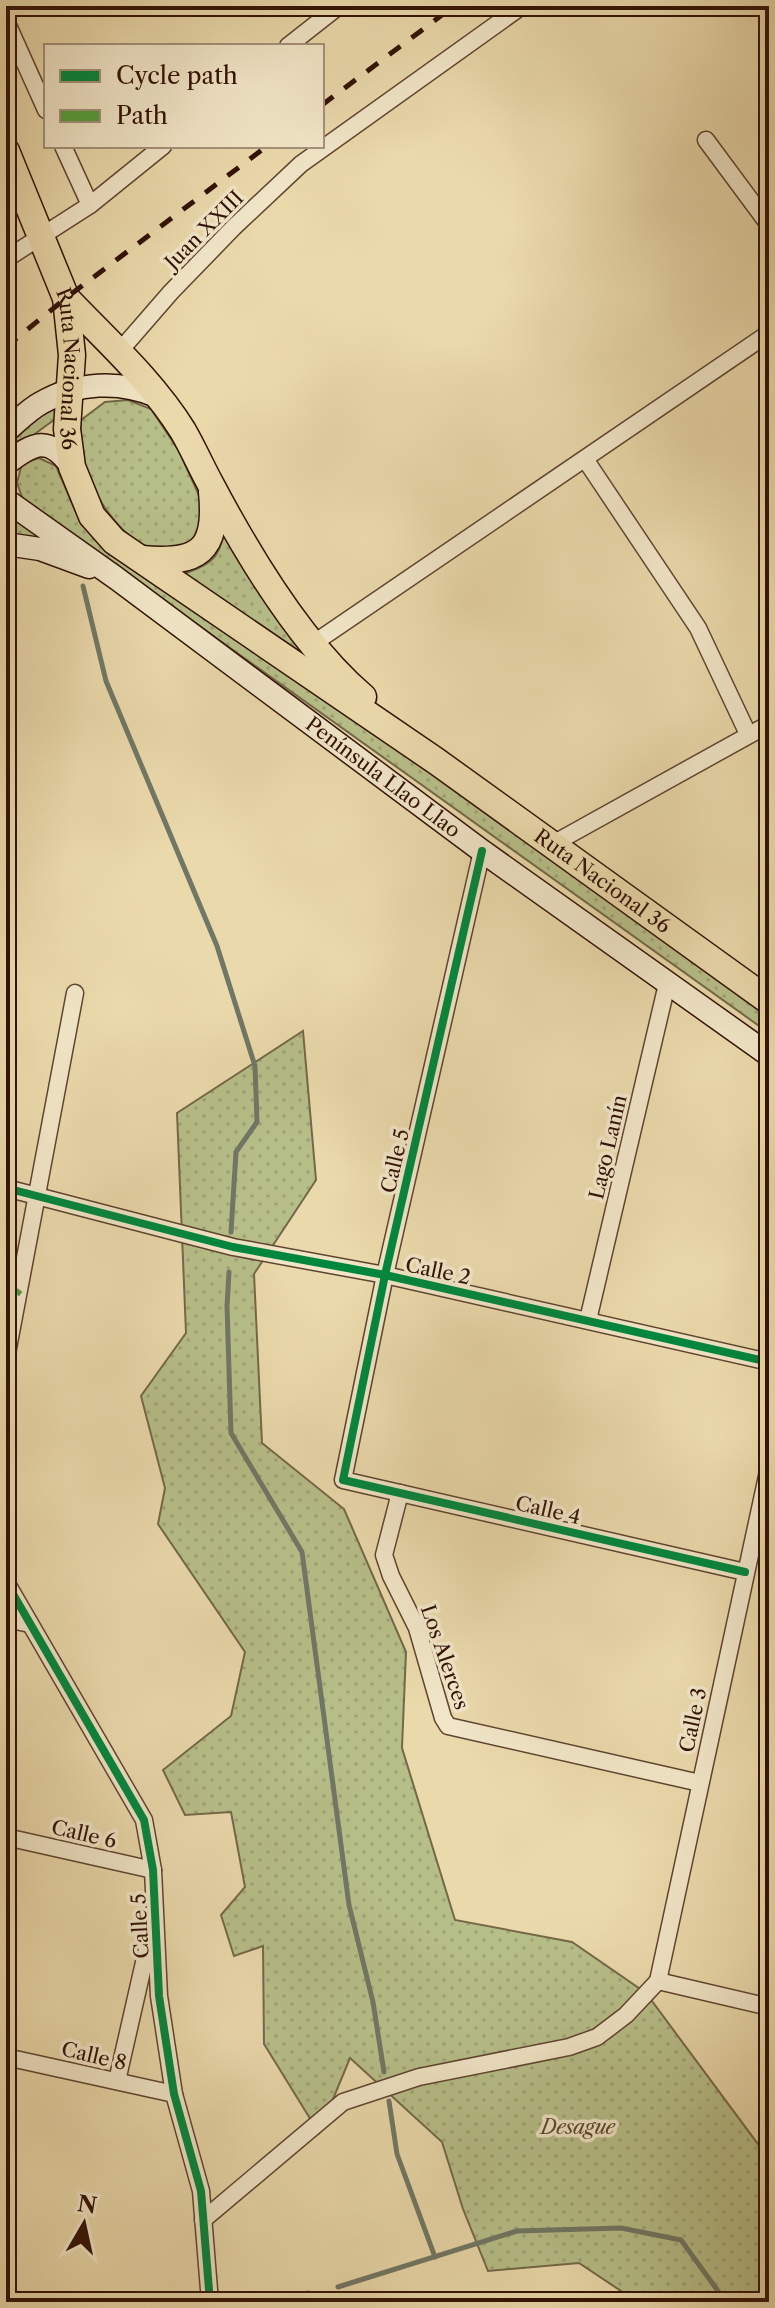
<svg xmlns="http://www.w3.org/2000/svg" width="775" height="2308" viewBox="0 0 775 2308" font-family="'Libre Caslon Text',serif">
<style>
.grass{fill:url(#grass-dots);stroke:#746848;stroke-width:2}
.lines{fill:none;stroke-linecap:round;stroke-linejoin:round}
.stream{stroke:#707765;stroke-width:5}
.minor-casing{stroke:#60442f;stroke-width:19}
.secondary-casing{stroke:#321206;stroke-width:25}
.trunk-casing{stroke:#321206;stroke-width:29}
.minor{stroke:#f1e6c8;stroke-width:16}
.secondary{stroke:#f1e6c8;stroke-width:22}
.trunk{stroke:#ead9ab;stroke-width:26}
.rail{stroke:#321206;stroke-width:5;stroke-dasharray:14 14;stroke-linecap:butt}
.quiet{stroke:#52a03d;stroke-width:6;stroke-dasharray:12 6;stroke-linecap:butt}
.cycleway-casing{stroke:#f1e6c8;stroke-width:13}
.cycleway{stroke:#00873e;stroke-width:8}
.labels{text-anchor:middle;dominant-baseline:central;stroke-width:7;stroke-linejoin:round;paint-order:stroke}
.street-label{font-size:20px;fill:#321206;stroke:#f1e6c8}
.park-label{font-size:20px;font-style:italic;fill:#5a462d;stroke:#f1e6c8}
</style>
<defs>
<pattern id="grass-dots" width="8" height="8" patternUnits="userSpaceOnUse" patternTransform="scale(2)"><rect width="8" height="8" fill="#b7bf89"/><path d="M2 2h.1M6 6h.1" fill="none" stroke="#9ea375" stroke-width="1.8" stroke-linecap="round"/></pattern>
</defs>
<rect width="100%" height="100%" fill="#ead9ab"/>
<filter id="stains"><feTurbulence type="fractalNoise" baseFrequency=".0025" numOctaves="4"/><feColorMatrix values="0 0 0 0 .2 0 0 0 0 .09 0 0 0 0 .02 0 0 0 .5 -.17"/></filter>
<radialGradient id="worn" r=".72"><stop offset=".6" stop-color="#630" stop-opacity="0"/><stop offset="1" stop-color="#630" stop-opacity=".3"/></radialGradient>
<g class="grass">
<path d="M128 400 151 409 179 451 202 502 201 531 187 549C179 550 169 552 161 551 122 547 83 482 79 446 79 438 81 428 81 420L105 402Z"/>
<path d="M60 403 58 417 6 455V438Z"/>
<path d="M39 458 56 466 81 524 769 1014V1033L23 500 17 483 22 463Z"/>
<path d="M6 511 47 539 6 536Z"/>
<path d="M226 524 332 682 183 574C214 564 220 557 226 524Z"/>
<path d="M303 1031 316 1180 254 1274 262 1443 344 1509 406 1652 402 1748 455 1920 572 1942 646 1993 769 2159V2302H621L627 2295 579 2263 488 2271 463 2209 442 2142 350 2058 319 2133 264 2044 263 1946 234 1956 221 1915 245 1887 231 1812 185 1815 163 1770 231 1716 245 1652 158 1524 165 1488 141 1396 186 1333 177 1113Z"/>
</g>
<g class="lines">
<g class="stream">
<path d="M83 586 106 681 217 946 255 1066 257 1122 236 1152 231 1232"/>
<path d="M229 1272 227 1306 231 1433 302 1552 349 1905 373 2002 384 2072"/>
<path d="M389 2101 397 2154 435 2257"/>
<path d="M338 2287 517 2231 621 2228 681 2240 726 2302"/>
<path d="M268 2302 308 2293"/>
</g>
<g class="minor-casing">
<g id="minor">
<path d="M6 21 46 110"/>
<path d="M288 46 339 6"/>
<path d="M706 140 769 225"/>
<path d="M63 146 90 205"/>
<path d="M6 259 90 205 163 146"/>
<path d="M118 353 171 292 234 227 301 164 522 6"/>
<path d="M585 459 698 628 748 734"/>
<path d="M314 643 769 333"/>
<path d="M551 845 769 724"/>
<path d="M482 851 385 1275 343 1480 745 1572"/>
<path d="M6 1188 233 1247 385 1275 769 1362"/>
<path d="M588 1320 667 984"/>
<path d="M6 1359 75 993"/>
<path d="M400 1493 384 1555 391 1576 417 1628 443 1718 448 1726 700 1783"/>
<path d="M6 1582 144 1820 153 1870 159 1996 174 2094 201 2191 210 2302"/>
<path d="M6 1619 30 1624"/>
<path d="M6 1837 153 1870"/>
<path d="M658 1981 769 1467"/>
<path d="M658 1981 769 2007"/>
<path d="M6 2057 174 2094"/>
<path d="M117 2081 150 1936"/>
<path d="M203 2220 343 2102 419 2077 569 2047 597 2037 626 2015 658 1981"/>
</g>
</g>
<g class="secondary-casing">
<g id="secondary">
<path d="M6 431C17 422 28 410 41 403 77 382 119 380 157 396"/>
<path d="M6 464C34 442 49 435 72 467"/>
<path id="s1" d="M6 500 116 578 482 851 769 1055"/>
<path d="M6 544 40 549 89 567"/>
</g>
</g>
<g class="trunk-casing">
<g id="trunk">
<path id="s2" d="M6 151 66 298 72 355 67 429 72 467 92 516 114 541 436 761 769 1001"/>
<path d="M66 298C106 340 152 381 183 431 193 448 201 467 211 485 248 555 302 645 363 697"/>
<path d="M142 559C198 564 218 552 212 492"/>
</g>
</g>
<use href="#minor" class="minor"/>
<use href="#secondary" class="secondary"/>
<use href="#trunk" class="trunk"/>
<g class="rail">
<path d="M322 105 454 6"/>
<path d="M6 347 66 298 267 146"/>
</g>
<path class="quiet" d="M6 1309 20 1290"/>
<g class="cycleway-casing">
<g id="cycleway">
<path d="M482 851 385 1275 343 1480 745 1572"/>
<path d="M6 1188 233 1247 385 1275 769 1362"/>
<path d="M6 1582 144 1820 153 1870 159 1996 174 2094 201 2191 210 2302"/>
</g>
</g>
<use href="#cycleway" class="cycleway"/>
</g>
<g class="labels">
<g class="street-label">
<text transform="translate(204 230) rotate(-45)">Juan XXIII</text>
<text stroke="none"><textPath href="#s2" startOffset="230">Ruta Nacional 36</textPath></text>
<text stroke="none"><textPath href="#s1" startOffset="468">Península Llao Llao</textPath></text>
<text stroke="none"><textPath href="#s2" startOffset="1010">Ruta Nacional 36</textPath></text>
<text transform="translate(608 1147) rotate(-77)">Lago Lanín</text>
<text transform="translate(395 1161) rotate(-77)">Calle 5</text>
<text transform="translate(438 1271) rotate(12)">Calle 2</text>
<text transform="translate(548 1510) rotate(13)">Calle 4</text>
<text transform="translate(445 1657) rotate(71)">Los Alerces</text>
<text transform="translate(693 1720) rotate(-78)">Calle 3</text>
<text transform="translate(84 1834) rotate(13)">Calle 6</text>
<text transform="translate(140 1926) rotate(-93)">Calle 5</text>
<text transform="translate(94 2056) rotate(13)">Calle 8</text>
</g>
<g class="park-label">
<text x="578" y="2127">Desague</text>
</g>
</g>
<rect width="775" height="2308" fill="none" stroke="#ead9ab" stroke-width="32"/>
<rect x="8" y="8" width="759" height="2292" fill="none" stroke="#321206" stroke-width="4"/>
<rect x="16" y="16" width="743" height="2276" fill="none" stroke="#321206" stroke-width="2"/>
<rect x="44" y="44" width="280" height="104" fill="#f1e6c8" stroke="#a5917a" stroke-width="2"/>
<rect x="60" y="70" width="40" height="12" fill="#00873e" stroke="#a5917a" stroke-width="2"/>
<text x="116" y="84" font-size="24" fill="#321206">Cycle path</text>
<rect x="60" y="110" width="40" height="12" fill="#52a03d" stroke="#a5917a" stroke-width="2"/>
<text x="116" y="124" font-size="24" fill="#321206">Path</text>
<g transform="translate(84 2224) rotate(9)" stroke="#f1e6c8" stroke-width="6" paint-order="stroke">
<path d="M0-6L14 30L0 20L-14 30Z" fill="#321206"/>
<text y="-12" font-size="22" font-weight="bold" text-anchor="middle" fill="#321206">N</text>
</g>
<rect width="100%" height="100%" filter="url(#stains)"/>
<rect width="100%" height="100%" fill="url(#worn)"/>
</svg>
